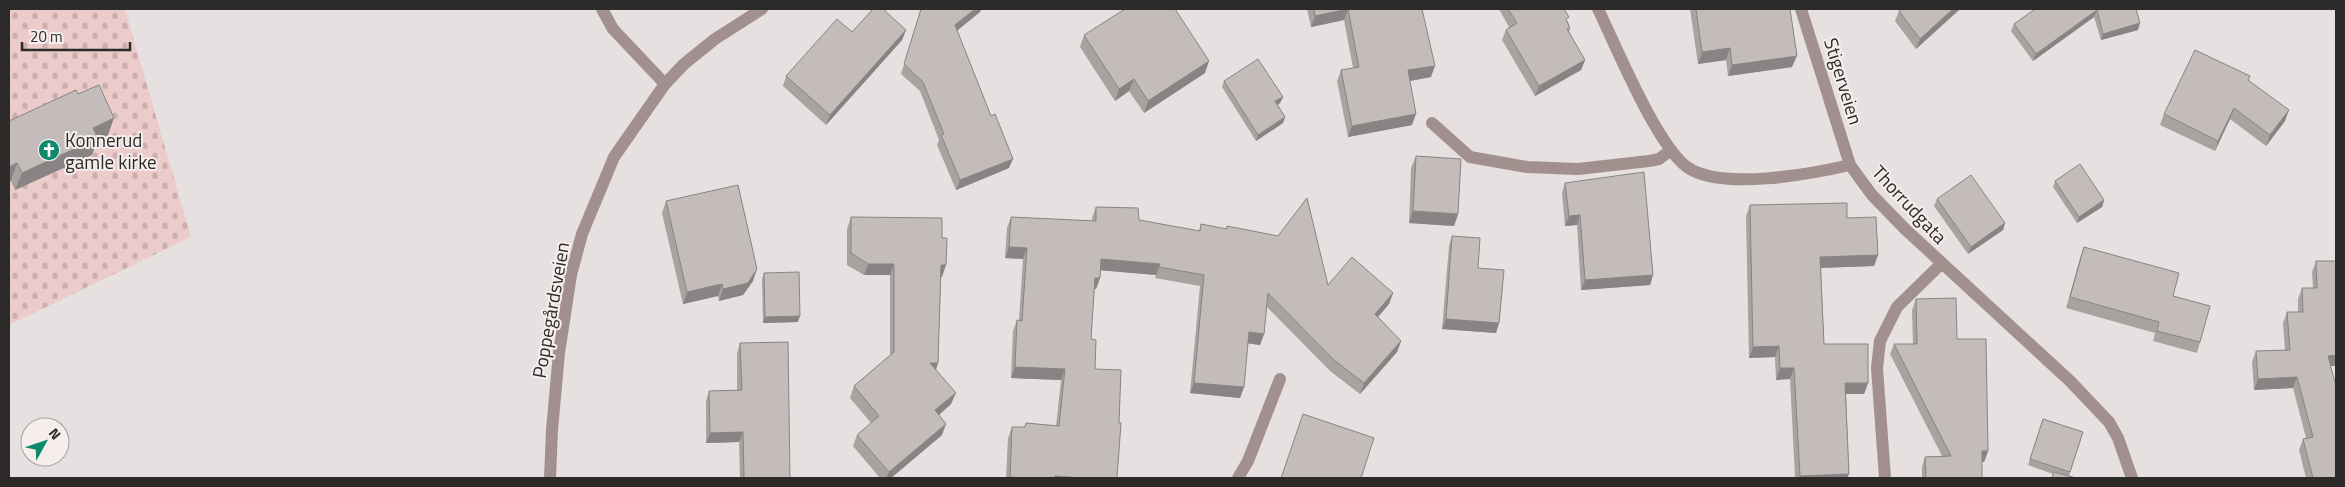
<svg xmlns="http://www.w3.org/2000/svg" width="2345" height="487" viewBox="0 0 2345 487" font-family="'Titillium Web',sans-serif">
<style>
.cemetery{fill:url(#cemetery-stones)}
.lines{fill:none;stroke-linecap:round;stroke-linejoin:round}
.service{stroke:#a2908f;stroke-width:12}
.minor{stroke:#a2908f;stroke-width:12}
.wall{fill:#a8a2a1}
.shaded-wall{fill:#888483}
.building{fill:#c3bcbb;stroke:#888483}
.labels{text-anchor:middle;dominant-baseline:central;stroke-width:4;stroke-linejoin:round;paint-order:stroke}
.street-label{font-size:19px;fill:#2d2a2a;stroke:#f5eeed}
.poi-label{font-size:19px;fill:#2d2a2a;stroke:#f5eeed;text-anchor:start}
</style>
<defs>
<pattern id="cemetery-stones" width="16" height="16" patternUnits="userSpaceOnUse" patternTransform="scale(1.25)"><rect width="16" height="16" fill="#eccccb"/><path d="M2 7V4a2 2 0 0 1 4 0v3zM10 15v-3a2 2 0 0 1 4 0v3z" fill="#cbafae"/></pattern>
</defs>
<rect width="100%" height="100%" fill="#e7e0e0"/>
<path class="cemetery" d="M9 9H125L191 237 9 325Z"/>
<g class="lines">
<g class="service">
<path d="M1432 123 1470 157 1527 167 1578 169 1649 161 1659 159 1671 150"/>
<path d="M1885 478 1877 368 1880 341 1897 307 1941 264"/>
</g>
<g class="minor">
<path d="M602 9 613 29 665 84"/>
<path d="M1598 9C1616 46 1656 144 1687 167 1721 191 1811 174 1850 165"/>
<path d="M1801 9 1850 165 1872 195 1905 229 2070 381 2109 422 2118 438 2132 478"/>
<path d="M550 478 552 430 559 353 571 275 582 234 614 157 665 84 684 64 715 39 762 9"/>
<path d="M1238 478 1248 461 1280 379"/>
</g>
</g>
<g class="wall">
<path d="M921 9H981L980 12 957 31 1009 168 956 190 937 145 939 140 920 91 901 74Z"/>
<path d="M1307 9H1422L1431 77 1410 81 1412 125 1348 137 1337 81 1341 70 1353 68 1344 20 1311 27Z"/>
<path d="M1499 9H1564L1567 21 1570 28 1569 32 1585 60 1581 70 1535 96 1502 40 1506 30 1509 27Z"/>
<path d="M1690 9H1790L1792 67 1728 76 1726 60 1698 64Z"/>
<path d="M1960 9 1916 49 1895 21 1899 11Z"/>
<path d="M2035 9H2136L2138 30 2101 40 2094 17 2033 61 2011 31 2014 24Z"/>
<path d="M906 30 902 40 826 125 783 86 786 76 852 32Z"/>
<path d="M1084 35 1205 73 1144 113 1129 91 1115 101 1080 47Z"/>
<path d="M2250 76 2248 80 2285 121 2266 146 2230 119 2215 151 2160 125 2164 114Z"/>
<path d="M1224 81 1283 97 1280 103 1278 105 1285 117 1283 123 1256 141 1222 87Z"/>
<path d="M78 94 108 135 97 140 92 155 15 190 11 181 9 182V121Z"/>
<path d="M1416 156 1458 214 1454 226 1409 223 1411 168Z"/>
<path d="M2055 181 2104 200 2102 207 2077 223 2053 187Z"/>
<path d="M1565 183 1653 275 1650 285 1581 290 1577 225 1565 226 1562 193Z"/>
<path d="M1937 199 2005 223 2003 230 1968 254 1934 206Z"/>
<path d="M666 201 753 281 743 295 719 301 718 296 683 304 662 213Z"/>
<path d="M1750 205 1847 218 1878 255 1874 266 1821 268 1824 344 1868 383 1864 394H1846L1849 474 1847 478H1795L1790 379 1776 380 1775 357 1749 358 1746 216Z"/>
<path d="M1096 207 1139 220 1199 231 1201 224 1328 285 1393 293 1389 304 1378 317 1401 341 1397 352 1360 394 1330 371 1266 306 1264 334 1260 345 1248 343 1240 398 1190 393 1200 286 1155 278 1156 275 1100 270V278L1096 289H1094L1091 339 1095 369 1117 478H1006L1008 438 1012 427H1024L1026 423 1056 426 1061 380 1011 378 1013 331 1017 320H1019L1023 259 1005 258 1007 228 1011 217 1092 221V218Z"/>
<path d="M851 217 942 277 941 276 938 363 936 370 951 404 939 415 942 435 891 478H880L853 446 857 435 871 423 850 398 854 386 890 355V275H864L847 265V229Z"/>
<path d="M1452 236 1478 268 1499 323 1496 333 1442 329 1449 246Z"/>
<path d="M2084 247 2173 296 2200 342 2197 353 2153 341 2155 333 2066 308 2080 258Z"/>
<path d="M2316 261 2331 366 2336 478H2306L2299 450 2303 439 2306 438 2293 388 2254 390 2252 362 2256 351 2285 350 2283 323 2287 312H2298V299L2302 288H2313L2312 272Z"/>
<path d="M764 273 798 322 763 323 762 280Z"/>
<path d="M1916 299 1957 339 1988 451 1984 462H1982V478H1922V467L1925 457 1942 456 1890 354 1894 344H1913L1912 310Z"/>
<path d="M740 343 790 478H740L739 442 706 443V401L709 391 737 390V354Z"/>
<path d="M2043 419 2083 432 2069 476 2076 478H2052L2053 474 2028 465Z"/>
</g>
<g class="shaded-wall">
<path d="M975 9H981L980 12 951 35 955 25Z"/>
<path d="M1348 9 1344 20 1311 27 1315 16Z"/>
<path d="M1953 9H1960L1916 49 1920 39Z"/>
<path d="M2097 10 2094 17 2033 61 2036 54Z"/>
<path d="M2140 23 2138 30 2101 40 2103 34Z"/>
<path d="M906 30 902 40 826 125 830 115Z"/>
<path d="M1730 48 1726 60 1698 64 1702 52Z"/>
<path d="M1797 56 1792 67 1728 76 1732 65Z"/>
<path d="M1585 60 1581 70 1535 96 1539 86Z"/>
<path d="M1209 61 1205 73 1144 113 1148 101Z"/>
<path d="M1435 66 1431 77 1404 82 1408 70Z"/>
<path d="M1134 79 1129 91 1115 101 1119 89Z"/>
<path d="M1283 97 1280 103 1273 108 1275 101Z"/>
<path d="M2234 108 2230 119 2215 151 2218 141Z"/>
<path d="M2289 110 2285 121 2266 146 2270 135Z"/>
<path d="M1416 114 1412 125 1348 137 1352 126Z"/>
<path d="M1285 117 1283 123 1256 141 1258 135Z"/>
<path d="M114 118 108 135 97 140 92 155 15 190 22 173 93 128Z"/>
<path d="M1013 159 1009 168 956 190 960 180Z"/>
<path d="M17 163 11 181 9 182V167Z"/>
<path d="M2104 200 2102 207 2077 223 2079 217Z"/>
<path d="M1413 211 1458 214 1454 226 1409 223Z"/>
<path d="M1580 215 1577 225 1565 226 1569 216Z"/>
<path d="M2005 223 2003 230 1968 254 1971 247Z"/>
<path d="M1009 247 1027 248 1023 259 1005 258Z"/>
<path d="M1878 255 1874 266 1816 268 1820 257Z"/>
<path d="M1101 259 1160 264 1156 275 1097 270Z"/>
<path d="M868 264H894L890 275H864Z"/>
<path d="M941 265H946L942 277 937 276Z"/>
<path d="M757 269 753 281 743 295 719 301 723 289Z"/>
<path d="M1653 275 1650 285 1581 290 1585 280Z"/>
<path d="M1095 278H1100L1096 289H1091Z"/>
<path d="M722 284 718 296 683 304 687 292Z"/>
<path d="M1393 293 1389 304 1371 325 1375 314Z"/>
<path d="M800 316 798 322 763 323 765 317Z"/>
<path d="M1446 319 1499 323 1496 333 1442 329Z"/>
<path d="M1249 332 1264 334 1260 345 1245 343Z"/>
<path d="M1401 341 1397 352 1360 394 1364 383Z"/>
<path d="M1779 346 1775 357 1749 358 1753 347Z"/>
<path d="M2336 355V366H2324L2328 356Z"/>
<path d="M930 363H938L934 375Z"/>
<path d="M1015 367 1065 369 1061 380 1011 378Z"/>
<path d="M1780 368H1794L1790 379 1776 380Z"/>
<path d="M2297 377 2293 388 2254 390 2258 379Z"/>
<path d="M1194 383 1244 387 1240 398 1190 393Z"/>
<path d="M1845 383H1868L1864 394H1841Z"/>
<path d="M956 393 951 404 931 422 935 410Z"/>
<path d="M946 424 942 435 891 478H886L889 472Z"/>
<path d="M743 432 739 442 706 443 710 433Z"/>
<path d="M1982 451H1988L1984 462H1978Z"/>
<path d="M1849 474 1847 478H1799L1800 476Z"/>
<path d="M1055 476 1082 478H1054Z"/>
<path d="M1010 477 1029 478H1009Z"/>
</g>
<g class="building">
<path d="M873 9H883L906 30 830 115 786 76 837 19 852 32Z"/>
<path d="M921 9H975L955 25 991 116 995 114 1013 159 960 180 941 135 944 134 923 82 904 64Z"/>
<path d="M1125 9H1175L1209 61 1148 101 1134 79 1119 89 1084 35Z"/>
<path d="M1314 9H1422L1435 66 1408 70 1416 114 1352 126 1341 70 1359 67 1348 9 1315 16Z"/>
<path d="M1508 9H1564L1569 17 1566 19 1570 28 1567 29 1585 60 1539 86 1506 30 1517 23Z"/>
<path d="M1696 9H1790L1797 56 1732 65 1730 48 1702 52Z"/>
<path d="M1902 9H1953L1920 39 1899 11Z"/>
<path d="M2035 9H2136L2140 23 2103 34 2097 10 2036 54 2014 24Z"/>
<path d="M2195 50 2250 76 2248 80 2289 110 2270 135 2234 108 2218 141 2164 114Z"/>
<path d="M1258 59 1283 97 1275 101 1285 117 1258 135 1224 81Z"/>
<path d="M99 85 114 118 93 128 98 138 22 173 17 163 9 167V121L76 90 78 94Z"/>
<path d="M1416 156 1461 159 1458 214 1413 211Z"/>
<path d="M2080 164 2104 200 2079 217 2055 181Z"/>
<path d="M1644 172 1653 275 1585 280 1580 215 1569 216 1565 183Z"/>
<path d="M1971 175 2005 223 1971 247 1937 199Z"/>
<path d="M738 185 757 269 748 283 723 289 722 284 687 292 666 201Z"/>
<path d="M1307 198 1328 285 1352 257 1393 293 1375 314 1401 341 1364 383 1334 360 1268 293 1264 334 1249 332 1244 387 1194 383 1204 275 1159 267 1160 264 1101 259 1100 278H1095L1091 339 1096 340 1095 369 1121 370 1119 423H1121L1117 478H1082L1055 476V478H1029L1010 477 1012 427H1025L1026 423 1059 426 1065 369 1015 367 1017 320 1022 321 1027 248 1009 247 1011 217 1096 221V207L1138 208 1139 220 1200 231 1201 224 1227 229V226L1278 236Z"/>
<path d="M1847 203V218L1876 217 1878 255 1820 257 1824 344H1868V383H1845L1849 474 1800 476 1794 368H1780L1779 346 1753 347 1750 205Z"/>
<path d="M851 217 942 218V238H947L946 265H941L938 363H930L956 393 935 410 946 424 889 472 857 435 879 416 854 386 894 352V264H868L851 253Z"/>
<path d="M1452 236 1480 238 1478 268 1504 270 1499 323 1446 319Z"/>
<path d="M2084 247 2179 273 2173 296 2210 306 2200 342 2157 331 2159 322 2070 297Z"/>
<path d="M2316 261H2336V355L2328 356 2336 386V478H2313L2303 439 2313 437 2297 377 2258 379 2256 351 2290 350 2287 312H2303L2302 288H2317Z"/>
<path d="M799 272 800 316 765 317 764 273Z"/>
<path d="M1956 298 1957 339H1986L1988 451H1982V478H1926L1925 457 1951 456 1894 344H1917L1916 299Z"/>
<path d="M788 342 790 478H744L743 432 710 433 709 391 742 390 740 343Z"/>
<path d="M1303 414 1374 438 1361 478H1281Z"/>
<path d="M2043 419 2083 432 2070 472 2030 459Z"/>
<path d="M2054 472 2076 478H2052Z"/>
</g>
<defs>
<g id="church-disc" transform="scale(1.125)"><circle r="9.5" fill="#0d896c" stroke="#f5eeed"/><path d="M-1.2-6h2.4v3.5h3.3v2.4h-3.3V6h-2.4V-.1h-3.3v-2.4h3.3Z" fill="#fff"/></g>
</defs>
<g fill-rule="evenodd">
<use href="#church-disc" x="49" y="150"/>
</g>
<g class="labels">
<g class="street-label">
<text transform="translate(1844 81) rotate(73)">Stigerveien</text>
<text transform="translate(1910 204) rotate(47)">Thorrudgata</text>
<text transform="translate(550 310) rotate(-80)">Poppegårdsveien</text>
</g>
<g class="poi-label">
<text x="65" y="139">Konnerud<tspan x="65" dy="22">gamle kirke</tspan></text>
</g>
</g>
<rect width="2345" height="487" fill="none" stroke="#2d2a2a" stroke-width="20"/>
<g transform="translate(45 442) rotate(50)"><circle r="24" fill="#f5eeed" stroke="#a5a09f"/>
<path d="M0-4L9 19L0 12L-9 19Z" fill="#0d896c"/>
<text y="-8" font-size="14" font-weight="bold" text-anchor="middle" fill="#2d2a2a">N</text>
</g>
<path d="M22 42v8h108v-8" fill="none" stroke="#2d2a2a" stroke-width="2.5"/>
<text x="30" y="42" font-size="15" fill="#2d2a2a" stroke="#f5eeed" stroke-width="4" paint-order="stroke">20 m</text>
</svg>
